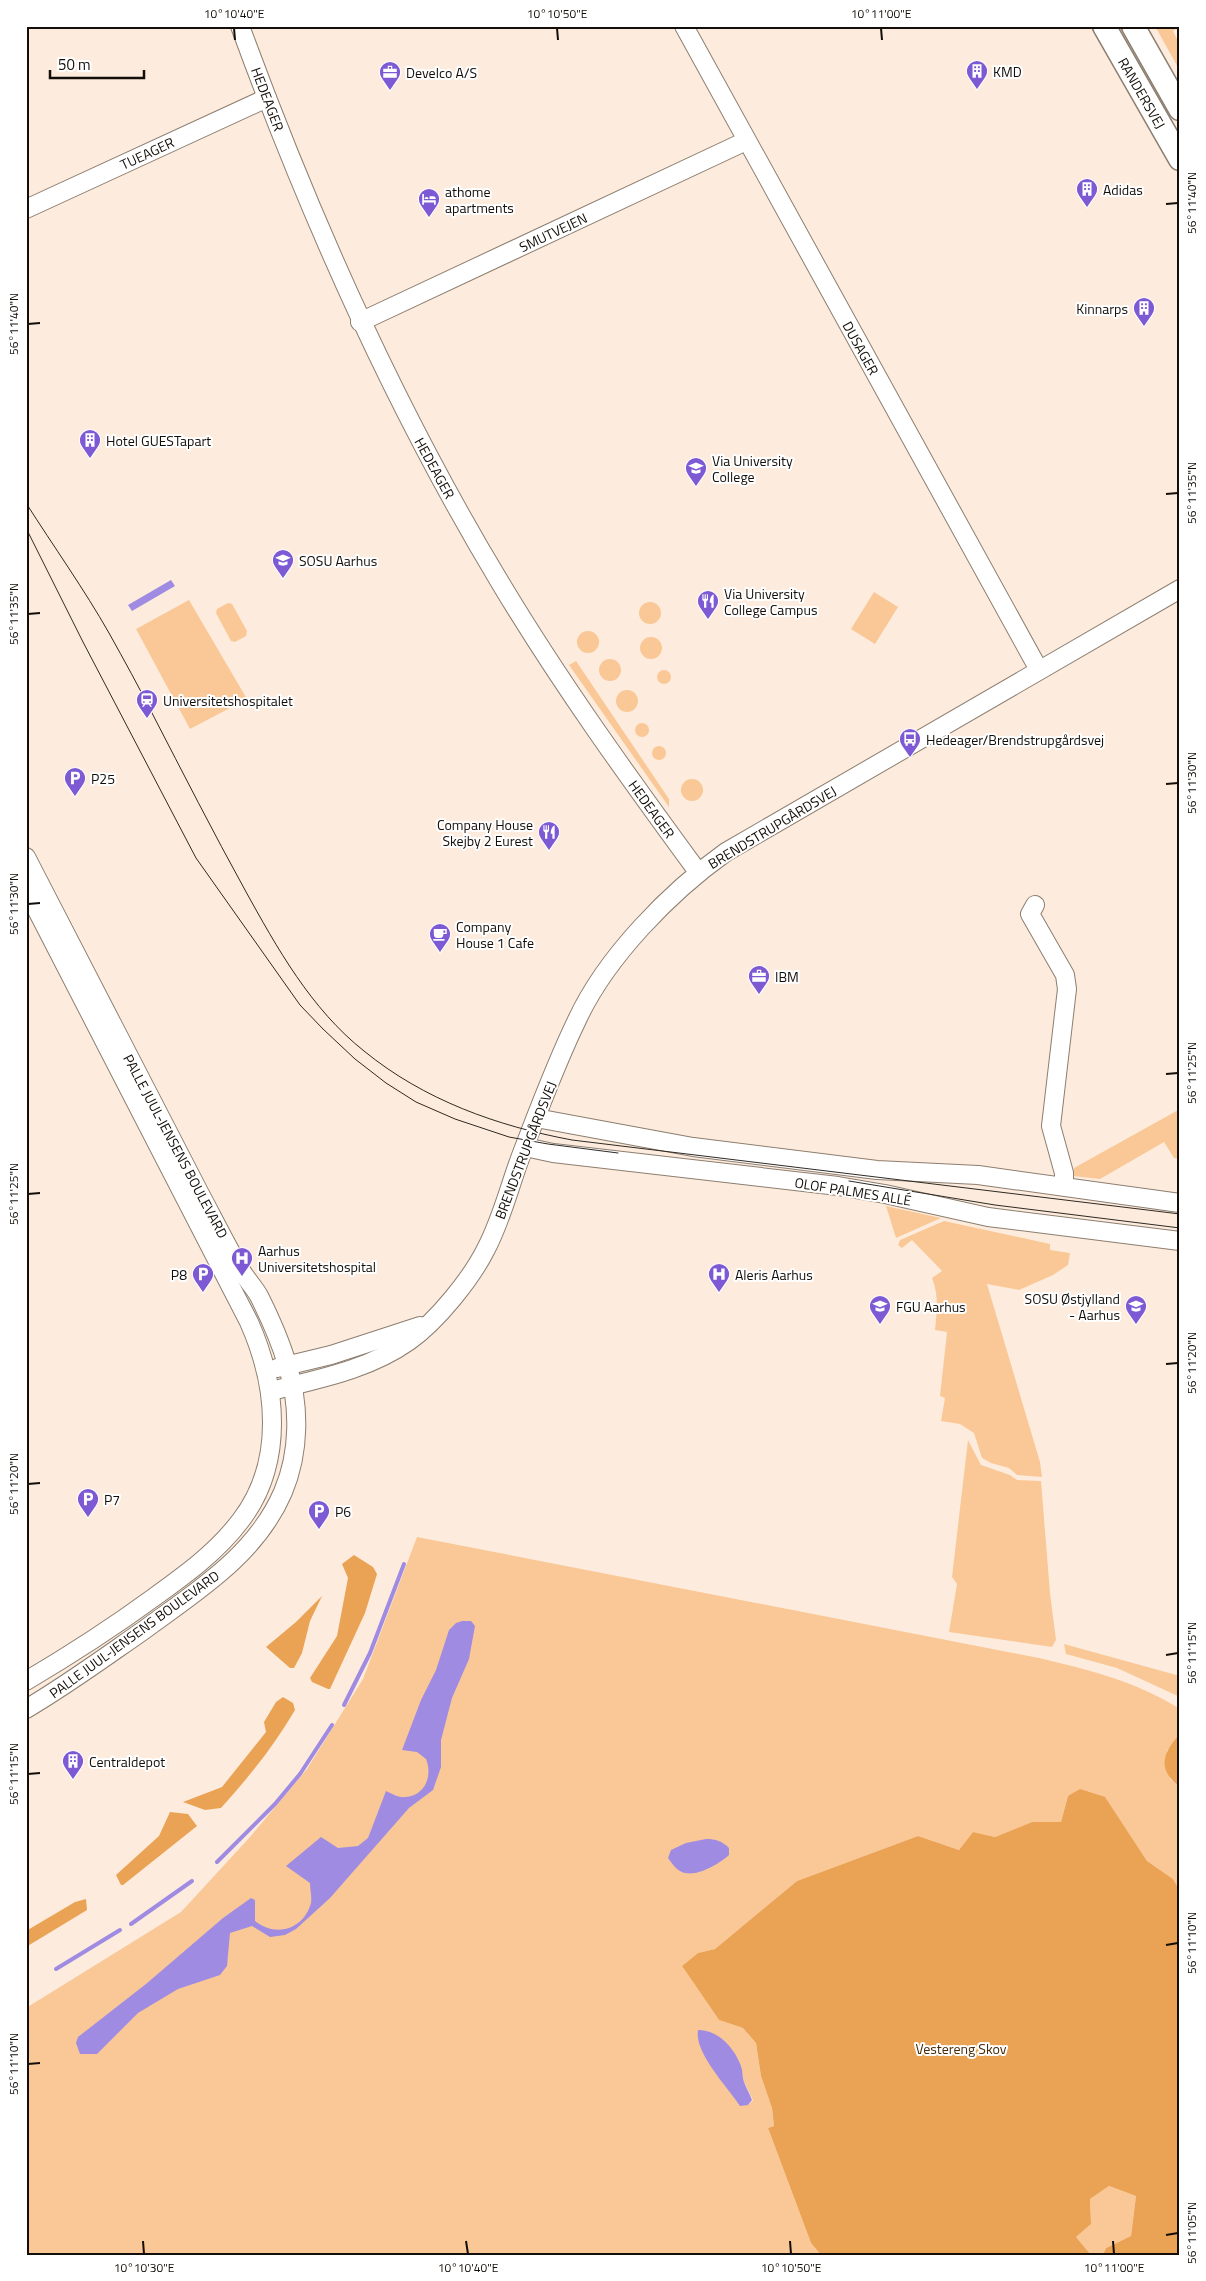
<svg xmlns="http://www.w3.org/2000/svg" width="1206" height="2281" viewBox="0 0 1206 2281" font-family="'Titillium Web',sans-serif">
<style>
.green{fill:#fac897;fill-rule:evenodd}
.forest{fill:#eaa255}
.water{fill:#9f8be2}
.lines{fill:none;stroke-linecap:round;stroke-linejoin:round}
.stream{stroke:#9f8be2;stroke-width:4}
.minor-casing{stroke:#8c7e70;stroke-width:20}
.major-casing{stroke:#8c7e70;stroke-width:25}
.minor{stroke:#fff;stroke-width:18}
.major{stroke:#fff;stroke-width:22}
.tram{stroke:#2f2923;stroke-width:1}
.ticks{fill:none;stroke:#130e09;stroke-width:2}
.labels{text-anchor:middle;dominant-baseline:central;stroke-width:4;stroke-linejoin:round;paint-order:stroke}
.poi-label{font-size:14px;fill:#130e09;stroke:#fff;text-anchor:start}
.street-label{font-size:14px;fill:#130e09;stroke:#fff}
.park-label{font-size:14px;fill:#472a08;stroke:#fff}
.neatline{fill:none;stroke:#130e09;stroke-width:2}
.ticks-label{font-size:12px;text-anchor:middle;fill:#130e09}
</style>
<rect width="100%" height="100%" fill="#fdecdd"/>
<g class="green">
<path d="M1155 26H1180L1173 31 1180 45V71Z"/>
<path d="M874 592 898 607 875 644 851 629Z"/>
<path d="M189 600 247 699 190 729 136 629Z"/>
<circle cx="650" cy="613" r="11"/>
<path d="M228 603 232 604 247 631 246 636 235 642 231 641 216 613 217 609Z"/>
<circle cx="588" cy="642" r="11"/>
<circle cx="651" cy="648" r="11"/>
<circle cx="610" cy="670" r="11"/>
<path d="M576 661 669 799V807L569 665Z"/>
<circle cx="664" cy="677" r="7"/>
<circle cx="627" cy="701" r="11"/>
<circle cx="642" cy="730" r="7"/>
<circle cx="659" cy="753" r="7"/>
<circle cx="692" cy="790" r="11"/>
<path d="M1180 1109V1159L1174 1158 1164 1142 1100 1179 1073 1176 1074 1168Z"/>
<path d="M886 1206 941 1218 896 1238Z"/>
<path d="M944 1221 1050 1244V1250L1070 1253 1068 1265 1053 1275 1019 1290 987 1284 1040 1462 1042 1477 1017 1475 1009 1468 991 1463 982 1458 974 1433 960 1424 941 1421 945 1398 940 1396 947 1332 935 1330C937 1311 939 1296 932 1278L942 1271 912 1240 902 1248 898 1245 900 1240Z"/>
<path d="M968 1440 981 1465 1010 1475 1017 1480 1041 1481 1050 1593 1056 1640 1052 1647 949 1632 957 1584 952 1577Z"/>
<path d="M417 1537 1039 1658C1089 1670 1136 1681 1180 1709V1734L1167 1751 1170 1779 1180 1787V1891L1173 1879 1147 1861 1105 1798 1068 1796 1061 1822H1032L995 1837 973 1832 959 1850 918 1836 797 1881 715 1949 698 1953 682 1966 719 2020 743 2028 756 2043 761 2076 772 2108 774 2126 768 2128 811 2243 821 2255H26V2008L181 1912 250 1837 307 1769 363 1679ZM741 2065 744 2082 753 2100 748 2105H740L733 2095Z"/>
<path d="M1064 1644 1180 1676V1697L1117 1668 1066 1654Z"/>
<path d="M1109 2186 1136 2196 1131 2236 1106 2248 1103 2255H1091L1076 2237 1091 2224 1090 2199Z"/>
</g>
<g class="forest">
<path d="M354 1555 373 1567 377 1574 365 1613 330 1689H328L312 1682 310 1678 337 1636 348 1578 342 1564Z"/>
<path d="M322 1596 310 1621 302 1653 294 1668H290L266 1647 296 1622Z"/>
<path d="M283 1697 293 1703 295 1710C274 1746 249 1777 221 1808L205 1810 183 1802 222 1787 266 1732 264 1722 276 1702Z"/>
<path d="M1180 1734V1787C1157 1770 1162 1753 1180 1734Z"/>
<path d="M1080 1789 1105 1797 1147 1861 1173 1879 1180 1891V2255H1103L1106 2248 1131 2236 1136 2196 1109 2186 1090 2199 1091 2224 1076 2237 1091 2255H821L811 2243 768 2128 774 2126 772 2108 761 2076 756 2043 743 2028 719 2020 682 1966 698 1953 715 1949 797 1881 918 1836 959 1850 973 1832 995 1837 1032 1822H1061L1068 1796Z"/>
<path d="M170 1812 188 1814 197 1826 123 1885H121L116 1875 159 1836Z"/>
<path d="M86 1899 87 1910 26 1947V1931L75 1902Z"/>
</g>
<g class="water">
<path d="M171 580 175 586 132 611 128 605Z"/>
<path d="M462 1621H471L475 1626 469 1659 452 1698 441 1740V1767L433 1790 409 1808 330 1898 296 1929 285 1935 270 1937 252 1926 230 1933 227 1966 220 1975 178 1989 138 2013 97 2054H80L76 2043 78 2037 146 1984 223 1918 251 1898 255 1900V1921C276 1938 304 1929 311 1903 312 1897 310 1889 310 1883L286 1866 321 1837 338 1848 358 1846 368 1838 386 1791C392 1794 399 1798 405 1797 425 1796 433 1776 426 1759L417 1752 402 1750 421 1700 436 1670 449 1630 456 1623Z"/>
<path d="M706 1839C716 1839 722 1841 729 1848V1855C719 1864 696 1878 682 1872 675 1869 672 1863 668 1858L671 1850 686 1843Z"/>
<path d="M698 2030C718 2030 734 2047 741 2066 743 2071 742 2076 744 2082 746 2088 750 2094 752 2100L748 2105 740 2106C728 2087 694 2053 698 2030Z"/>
</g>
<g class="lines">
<g class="stream">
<path d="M344 1705 370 1653 404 1564"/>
<path d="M217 1862 275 1804 300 1774 332 1725"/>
<path d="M131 1924 192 1881"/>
<path d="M56 1969 120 1930"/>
</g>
<g class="minor-casing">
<g id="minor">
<path d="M240 26C311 220 394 407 501 584 561 684 629 778 698 872"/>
<path d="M684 26 1039 670"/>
<path d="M26 209 267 98"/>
<path d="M360 322 746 141"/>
<path d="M26 857C84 968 141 1081 199 1192 213 1218 226 1245 241 1270 246 1279 254 1287 259 1296 270 1318 280 1340 287 1364 300 1405 300 1452 283 1492 256 1555 197 1591 144 1630 105 1657 67 1685 26 1709"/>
<path d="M26 889 249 1322C277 1385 285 1462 241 1520 217 1552 185 1575 153 1598 112 1628 70 1655 26 1681"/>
<path d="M1035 905 1030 914 1065 975 1067 989 1051 1126 1064 1173V1186"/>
<path d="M536 1118 693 1147 877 1170 978 1175 1180 1203"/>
<path d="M525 1147 553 1153 838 1186 885 1194 988 1217 1180 1241"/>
<path d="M277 1368 331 1355 420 1326"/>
<path d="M271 1391C318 1379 368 1370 409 1341 437 1321 471 1279 486 1249 502 1219 510 1184 522 1153 539 1109 556 1063 577 1020 606 957 670 892 726 852L1180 589"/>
</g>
</g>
<g class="major-casing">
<g id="major">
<path d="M1104 26 1180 159"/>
<path d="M1133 26 1180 109"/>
</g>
</g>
<use href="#minor" class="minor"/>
<use href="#major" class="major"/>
<g class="tram">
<path d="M26 503C54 547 84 589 109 633 124 660 139 687 153 715 183 773 213 832 245 890 277 948 311 1009 364 1051 424 1100 497 1126 572 1140L1180 1214"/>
<path d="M26 528 83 642 196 858 300 1005 323 1029 355 1059 386 1083 416 1102 455 1119 509 1137 548 1144 618 1153"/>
<path d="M849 1181 995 1205 1180 1228"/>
</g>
</g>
<path class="ticks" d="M234 28 235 40M557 28 558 40M881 28 882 40M1166 204 1178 203M28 324 40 323M1166 494 1178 493M28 614 40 613M1166 784 1178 783M28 904 40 903M1166 1074 1178 1073M28 1194 40 1193M1166 1364 1178 1363M28 1484 40 1483M1166 1655 1178 1653M28 1774 40 1773M1166 1945 1178 1943M28 2064 40 2063M1166 2235 1178 2233M143 2241 144 2254M466 2241 468 2254M790 2241 791 2254M1113 2241 1114 2254"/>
<defs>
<g id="building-pin" transform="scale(1.125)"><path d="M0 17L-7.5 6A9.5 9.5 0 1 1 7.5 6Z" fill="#7d59d3" stroke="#fff"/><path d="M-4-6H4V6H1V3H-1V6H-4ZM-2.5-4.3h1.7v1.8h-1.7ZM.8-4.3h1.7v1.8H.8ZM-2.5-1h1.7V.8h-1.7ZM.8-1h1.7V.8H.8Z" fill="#fff"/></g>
<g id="office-pin" transform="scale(1.125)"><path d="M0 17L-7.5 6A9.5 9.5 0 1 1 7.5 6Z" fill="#7d59d3" stroke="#fff"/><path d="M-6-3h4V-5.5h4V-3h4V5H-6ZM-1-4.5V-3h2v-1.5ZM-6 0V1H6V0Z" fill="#fff"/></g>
<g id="hotel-pin" transform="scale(1.125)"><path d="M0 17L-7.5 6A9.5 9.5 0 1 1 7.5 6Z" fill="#7d59d3" stroke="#fff"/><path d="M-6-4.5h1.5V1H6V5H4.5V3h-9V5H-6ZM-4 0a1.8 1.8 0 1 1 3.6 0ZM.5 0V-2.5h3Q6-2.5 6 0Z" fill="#fff"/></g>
<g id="school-pin" transform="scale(1.125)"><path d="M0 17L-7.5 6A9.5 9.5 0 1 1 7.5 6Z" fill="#7d59d3" stroke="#fff"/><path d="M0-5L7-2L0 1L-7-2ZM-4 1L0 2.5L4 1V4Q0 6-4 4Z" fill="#fff"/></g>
<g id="university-pin" transform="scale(1.125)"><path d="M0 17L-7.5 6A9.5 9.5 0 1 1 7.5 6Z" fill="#7d59d3" stroke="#fff"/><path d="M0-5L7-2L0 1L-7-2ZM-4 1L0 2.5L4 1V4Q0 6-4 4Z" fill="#fff"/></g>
<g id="restaurant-pin" transform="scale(1.125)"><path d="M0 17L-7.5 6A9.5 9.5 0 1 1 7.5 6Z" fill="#7d59d3" stroke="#fff"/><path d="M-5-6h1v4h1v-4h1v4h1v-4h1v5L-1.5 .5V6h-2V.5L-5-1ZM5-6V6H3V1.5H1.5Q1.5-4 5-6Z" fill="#fff"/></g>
<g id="station-pin" transform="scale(1.125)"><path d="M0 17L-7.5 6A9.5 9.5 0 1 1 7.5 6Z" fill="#7d59d3" stroke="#fff"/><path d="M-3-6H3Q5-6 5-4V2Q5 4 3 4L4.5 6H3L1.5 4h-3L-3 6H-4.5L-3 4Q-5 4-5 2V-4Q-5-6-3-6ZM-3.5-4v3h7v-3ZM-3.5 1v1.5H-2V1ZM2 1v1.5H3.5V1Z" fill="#fff"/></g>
<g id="bus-pin" transform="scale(1.125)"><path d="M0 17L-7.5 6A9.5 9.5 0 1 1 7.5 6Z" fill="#7d59d3" stroke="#fff"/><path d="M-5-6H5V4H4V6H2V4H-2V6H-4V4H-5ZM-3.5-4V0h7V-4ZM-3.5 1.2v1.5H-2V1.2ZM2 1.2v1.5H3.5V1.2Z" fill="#fff"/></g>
<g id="parking-pin" transform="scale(1.125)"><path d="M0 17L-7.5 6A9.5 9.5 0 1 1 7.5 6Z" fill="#7d59d3" stroke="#fff"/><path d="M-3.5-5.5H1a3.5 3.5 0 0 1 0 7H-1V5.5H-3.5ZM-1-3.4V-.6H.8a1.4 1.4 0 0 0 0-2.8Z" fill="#fff"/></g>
<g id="cafe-pin" transform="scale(1.125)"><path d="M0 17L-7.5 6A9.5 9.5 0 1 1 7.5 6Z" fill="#7d59d3" stroke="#fff"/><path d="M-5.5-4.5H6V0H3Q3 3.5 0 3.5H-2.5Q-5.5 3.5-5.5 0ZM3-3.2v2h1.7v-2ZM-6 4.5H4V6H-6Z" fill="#fff"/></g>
<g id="hospital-pin" transform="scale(1.125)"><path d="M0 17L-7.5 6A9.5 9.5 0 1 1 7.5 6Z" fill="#7d59d3" stroke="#fff"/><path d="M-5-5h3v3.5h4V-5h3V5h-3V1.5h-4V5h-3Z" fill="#fff"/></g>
</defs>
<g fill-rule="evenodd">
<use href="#building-pin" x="977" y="71"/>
<use href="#office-pin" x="390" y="72"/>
<use href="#building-pin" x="1087" y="189"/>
<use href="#hotel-pin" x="429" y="199"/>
<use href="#building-pin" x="1144" y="308"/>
<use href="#building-pin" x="90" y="440"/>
<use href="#school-pin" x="696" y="468"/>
<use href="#university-pin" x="283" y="560"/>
<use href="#restaurant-pin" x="708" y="601"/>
<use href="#station-pin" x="147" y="700"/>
<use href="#bus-pin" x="910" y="739"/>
<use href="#parking-pin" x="75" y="778"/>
<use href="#restaurant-pin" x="549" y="832"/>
<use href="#cafe-pin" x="440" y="934"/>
<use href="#office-pin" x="759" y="976"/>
<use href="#hospital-pin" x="242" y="1258"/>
<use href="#parking-pin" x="203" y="1274"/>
<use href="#hospital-pin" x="719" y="1274"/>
<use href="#school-pin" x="880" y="1306"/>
<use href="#school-pin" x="1136" y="1306"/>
<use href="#parking-pin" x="88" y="1499"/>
<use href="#parking-pin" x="319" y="1511"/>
<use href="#building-pin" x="73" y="1761"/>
</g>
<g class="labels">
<g class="poi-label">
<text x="993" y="71">KMD</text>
<text x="406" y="72">Develco A/S</text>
<text x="1103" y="189">Adidas</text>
<text x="445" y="191">athome<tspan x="445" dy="16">apartments</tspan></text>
<text x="1128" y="308" text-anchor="end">Kinnarps</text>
<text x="106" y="440">Hotel GUESTapart</text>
<text x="712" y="460">Via University<tspan x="712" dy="16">College</tspan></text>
<text x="299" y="560">SOSU Aarhus</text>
<text x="724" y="593">Via University<tspan x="724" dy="16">College Campus</tspan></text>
<text x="163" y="700">Universitetshospitalet</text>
<text x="926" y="739">Hedeager/Brendstrupgårdsvej</text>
<text x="91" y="778">P25</text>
<text x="533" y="824" text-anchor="end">Company House<tspan x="533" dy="16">Skejby 2 Eurest</tspan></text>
<text x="456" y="926">Company<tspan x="456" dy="16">House 1 Cafe</tspan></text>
<text x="775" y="976">IBM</text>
<text x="258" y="1250">Aarhus<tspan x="258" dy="16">Universitetshospital</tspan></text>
<text x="187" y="1274" text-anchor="end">P8</text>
<text x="735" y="1274">Aleris Aarhus</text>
<text x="1120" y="1298" text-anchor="end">SOSU Østjylland<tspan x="1120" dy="16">- Aarhus</tspan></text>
<text x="896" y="1306">FGU Aarhus</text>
<text x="104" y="1499">P7</text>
<text x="335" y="1511">P6</text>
<text x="89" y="1761">Centraldepot</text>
</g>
<g class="street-label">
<text transform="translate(1142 93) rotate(60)">RANDERSVEJ</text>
<text transform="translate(268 99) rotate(69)">HEDEAGER</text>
<text transform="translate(147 153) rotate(-25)">TUEAGER</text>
<text transform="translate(553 232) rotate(-25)">SMUTVEJEN</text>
<text transform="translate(861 348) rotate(61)">DUSAGER</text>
<text transform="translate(435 468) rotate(61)">HEDEAGER</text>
<text transform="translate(652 809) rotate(54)">HEDEAGER</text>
<text transform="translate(772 827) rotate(-31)">BRENDSTRUPGÅRDSVEJ</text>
<text transform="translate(176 1146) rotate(62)">PALLE JUUL-JENSENS BOULEVARD</text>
<text transform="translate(525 1150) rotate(-69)">BRENDSTRUPGÅRDSVEJ</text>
<text transform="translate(853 1191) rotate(9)">OLOF PALMES ALLÉ</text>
<text transform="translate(134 1634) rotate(-36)">PALLE JUUL-JENSENS BOULEVARD</text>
</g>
<g class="park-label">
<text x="961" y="2048">Vestereng Skov</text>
</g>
</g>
<rect width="1206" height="2281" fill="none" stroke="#ffffff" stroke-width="55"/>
<path d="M50 70v8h94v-8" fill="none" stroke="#130e09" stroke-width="2.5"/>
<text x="58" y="70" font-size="15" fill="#130e09" stroke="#ffffff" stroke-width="4" paint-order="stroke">50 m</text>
<rect x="28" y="28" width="1150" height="2226" class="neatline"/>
<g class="ticks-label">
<text x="234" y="18">10°10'40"E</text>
<text x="557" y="18">10°10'50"E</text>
<text x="881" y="18">10°11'00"E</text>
<text transform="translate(1192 203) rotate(-90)" y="4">56°11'40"N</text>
<text transform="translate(14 324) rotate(-90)" y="4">56°11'40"N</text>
<text transform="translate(1192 493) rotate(-90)" y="4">56°11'35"N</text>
<text transform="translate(14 614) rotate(-90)" y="4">56°11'35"N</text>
<text transform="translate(1192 783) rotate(-90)" y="4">56°11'30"N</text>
<text transform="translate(14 904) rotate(-90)" y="4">56°11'30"N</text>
<text transform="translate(1192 1073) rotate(-90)" y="4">56°11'25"N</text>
<text transform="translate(14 1194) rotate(-90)" y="4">56°11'25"N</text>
<text transform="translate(1192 1363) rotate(-90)" y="4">56°11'20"N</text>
<text transform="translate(14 1484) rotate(-90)" y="4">56°11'20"N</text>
<text transform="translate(1192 1653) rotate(-90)" y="4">56°11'15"N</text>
<text transform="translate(14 1774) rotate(-90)" y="4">56°11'15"N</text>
<text transform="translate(1192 1943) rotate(-90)" y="4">56°11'10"N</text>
<text transform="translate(14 2064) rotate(-90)" y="4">56°11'10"N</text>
<text transform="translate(1192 2233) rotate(-90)" y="4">56°11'05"N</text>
<text x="144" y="2272">10°10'30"E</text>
<text x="468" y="2272">10°10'40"E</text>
<text x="791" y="2272">10°10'50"E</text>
<text x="1114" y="2272">10°11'00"E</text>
</g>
</svg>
